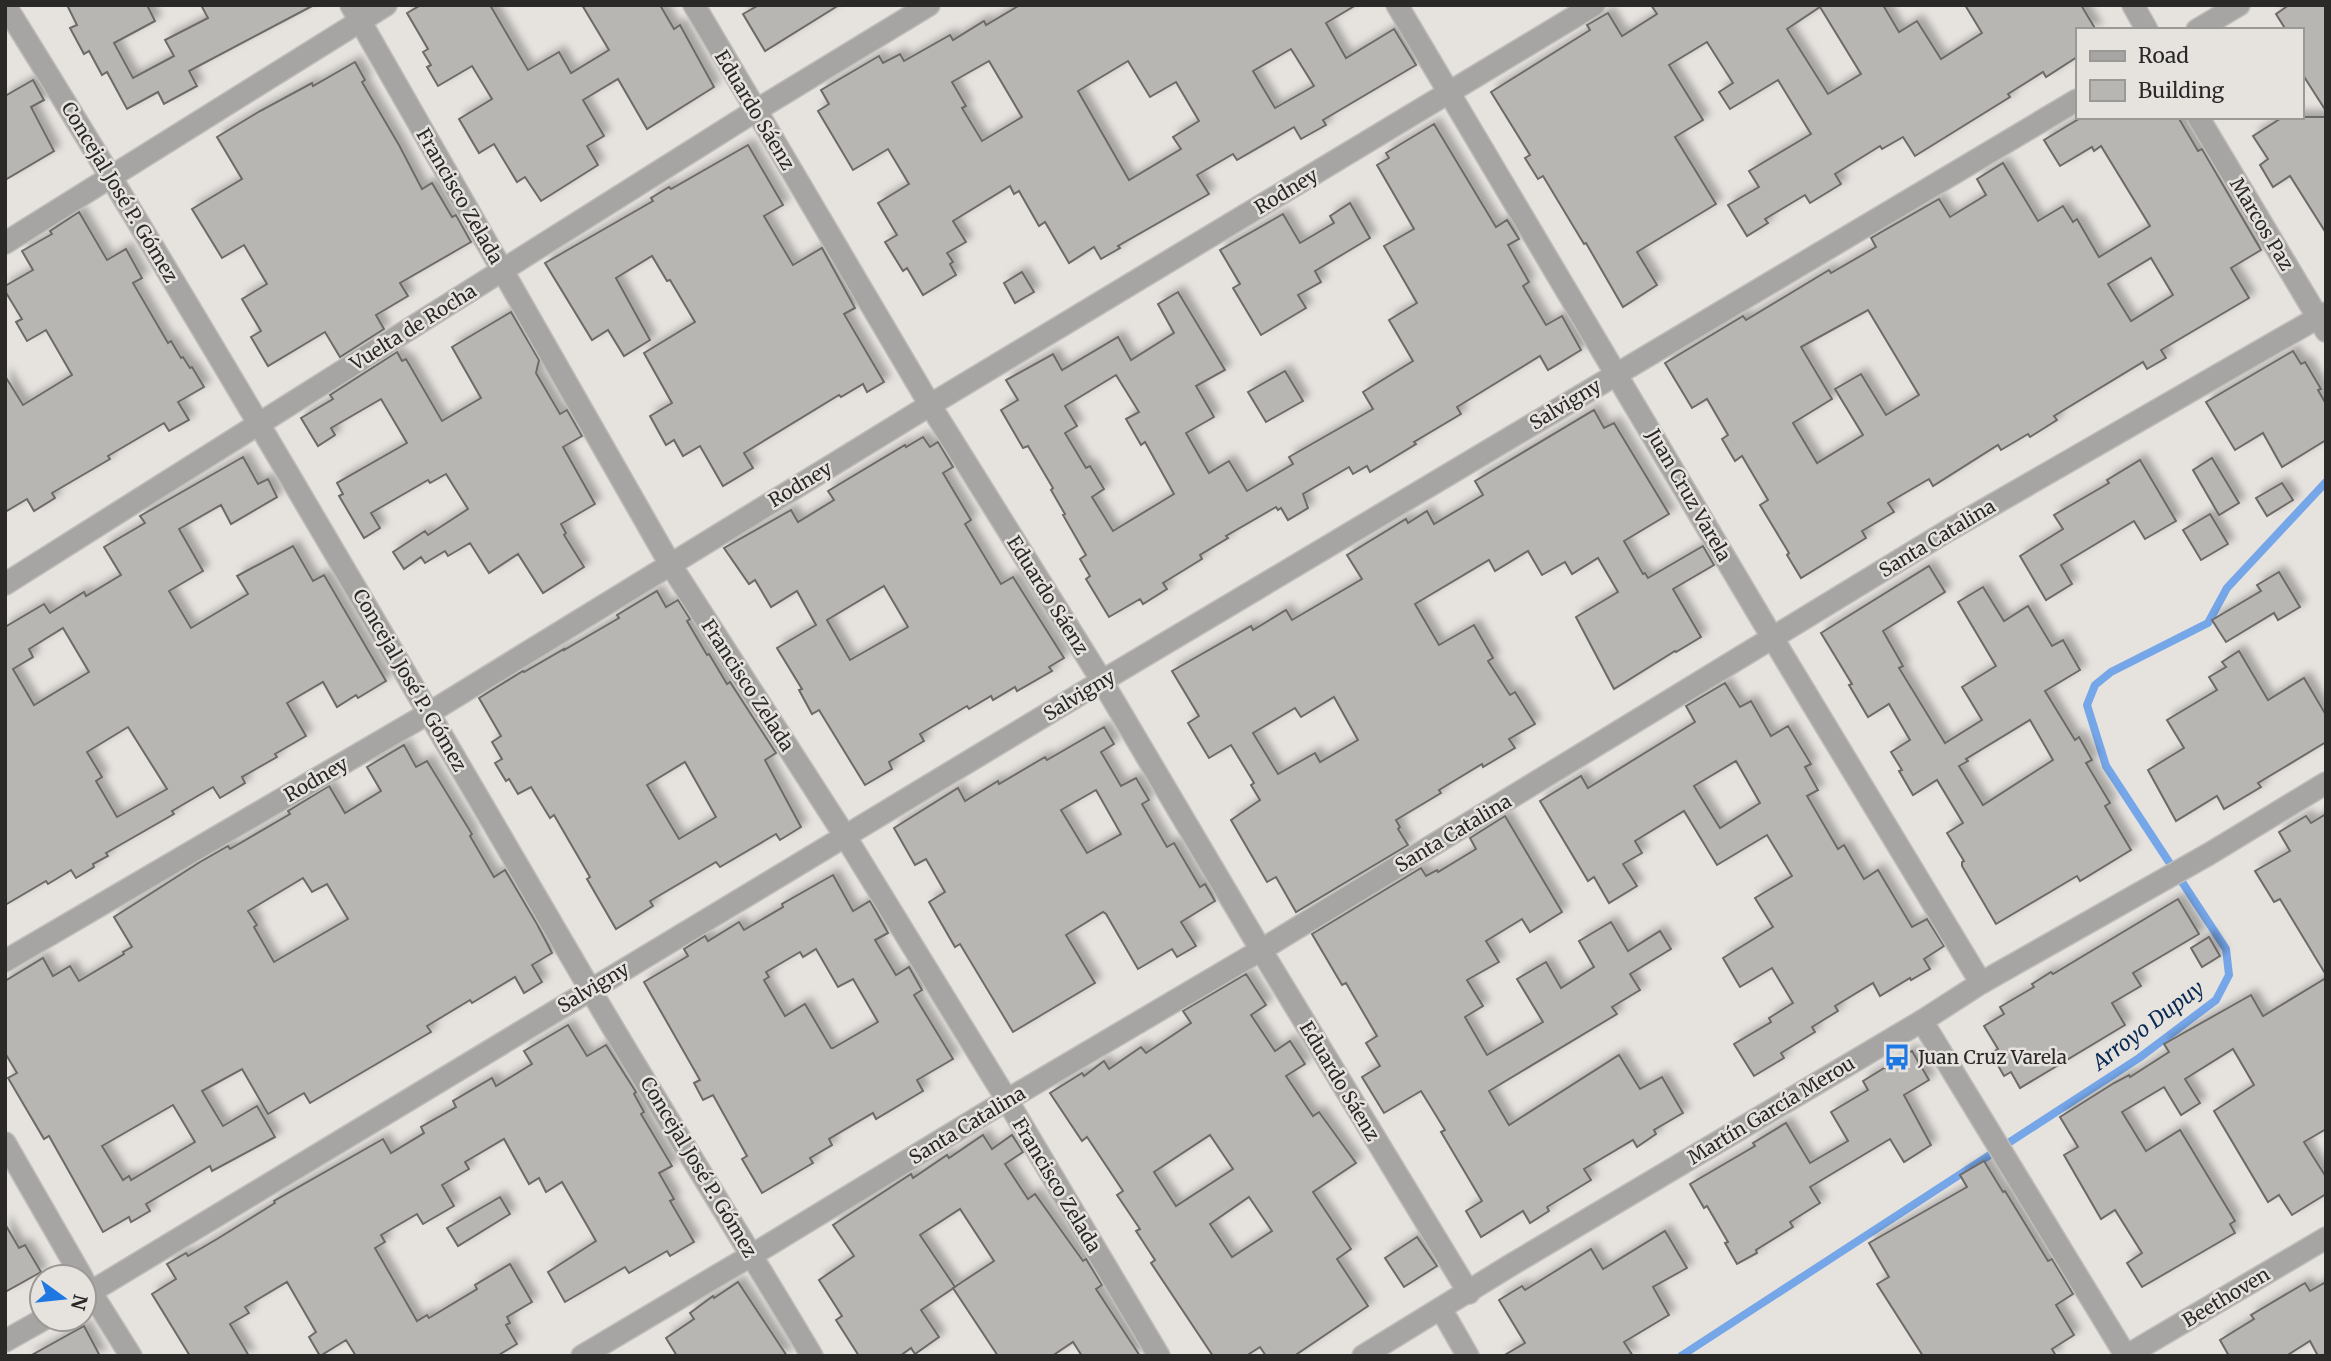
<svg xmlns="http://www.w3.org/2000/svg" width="2331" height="1361" viewBox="0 0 2331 1361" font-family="Merriweather,serif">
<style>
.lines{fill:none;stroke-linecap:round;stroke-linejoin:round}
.stream{stroke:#75a6e8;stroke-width:8}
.building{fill:#b8b6b2;stroke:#6d6a67;stroke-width:2;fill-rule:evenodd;filter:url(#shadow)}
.minor-casing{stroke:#c0beba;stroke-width:24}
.minor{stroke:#a6a5a3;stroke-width:21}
.labels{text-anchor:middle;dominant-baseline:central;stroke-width:5;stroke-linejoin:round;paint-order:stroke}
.street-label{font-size:19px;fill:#2a2928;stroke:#e6e3df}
.poi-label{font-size:19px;fill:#2a2928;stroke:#e6e3df;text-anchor:start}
.water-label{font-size:21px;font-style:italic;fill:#082953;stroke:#e6e3df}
</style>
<defs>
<filter id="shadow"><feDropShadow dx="6" dy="-6" stdDeviation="3.5" flood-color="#0004"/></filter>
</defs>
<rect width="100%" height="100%" fill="#e6e3df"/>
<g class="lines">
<path class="stream" d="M1681 1356 2139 1058 2216 1000 2229 975 2226 949 2106 766 2087 705 2095 685 2111 672 2208 623 2227 588 2326 482"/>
</g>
<g class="building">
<path d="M67 5H147L155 21 114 43 133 78 174 56 165 40 208 18 201 5H314L189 71 197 86 164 104 158 92 127 109 107 72 102 75 89 51 84 54 70 28 77 25Z"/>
<path d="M421 5H490L528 70 559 52 571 73 609 50 582 5H660L674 29 680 25 714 87 647 129 618 79 583 100 604 136 587 146 598 165 541 201 525 177 517 182 494 144 479 153 459 119 492 99 472 66 438 86 427 67 431 65 423 52 428 49 407 13Z"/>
<path d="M759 5H839L765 51 743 14Z"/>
<path d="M1020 5H1356L1326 23 1346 58 1394 29 1416 65 1323 120 1326 125 1301 139 1294 127 1237 160 1233 154 1197 175 1209 194 1118 246 1120 248 1101 259 1094 247 1069 263 1045 222 1039 226 1019 191 1014 194 1010 186 953 221 966 242 947 253 953 262 950 264 956 275 923 295 907 268 903 271 885 242 897 235 878 203 909 184 888 149 853 170 818 111 829 104 821 90 879 56 883 63 900 54 904 61 950 35 953 40 984 21 986 25ZM1291 49 1314 86 1275 108 1253 71ZM989 61 1022 117 982 141 962 108 966 106 952 82ZM1128 61 1150 97 1176 82 1199 121 1173 137 1181 149 1129 180 1078 91Z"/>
<path d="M1651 5H1883L1899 32 1917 21 1941 59 1982 33 1965 5H2081L2096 30H2077V57L2046 77 2043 72 2008 94 2010 97 1915 156 1903 137 1882 149 1880 146 1835 174 1841 184 1810 203 1805 195 1765 219 1768 223 1747 236 1728 205 1759 187 1749 171 1811 134 1778 80 1730 109 1719 92 1733 83 1707 42 1669 65 1703 120 1675 137 1716 204 1637 252 1657 285 1623 307 1586 243 1584 244 1543 176 1538 179 1525 158 1530 155 1491 92 1590 30 1587 25 1608 13 1622 36 1657 14ZM1820 7 1861 74 1828 94 1787 29Z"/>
<path d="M2289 5H2326V111L2301 72V30H2286L2276 14Z"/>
<path d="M355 62 365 80 362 82 399 145 422 189 432 183 452 217 456 215 471 242 400 283 408 296 376 315 384 329 340 357 325 332 268 366 251 337 261 331 242 299 267 284 244 245 222 258 192 209 242 179 217 137 260 111 312 83 313 86Z"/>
<path d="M33 80 44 100 31 107 54 151 5 180V96Z"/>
<path d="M2082 117H2178L2198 151 2202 149 2261 250 2231 268 2249 298 2161 350 2166 358 2147 369 2143 362 2054 416 2057 420 2030 437 2028 434 2001 450 1998 445 1933 486 1929 479 1888 503 1894 512 1862 531 1866 538 1801 578 1787 555 1789 553 1760 505 1768 500 1742 456 1735 461 1722 439 1728 435 1707 399 1692 408 1665 363 1743 316 1746 320 1829 270 1831 273 1876 247 1871 238 1939 199 1950 217 1986 195 1977 179 2003 163 2038 221 2063 206 2073 222 2077 219 2099 257 2150 226 2101 146 2094 151 2092 147 2060 166 2044 140ZM2151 258 2173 295 2131 321 2108 284ZM1868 310 1919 395 1886 415 1861 374 1835 389 1863 435 1817 463 1793 423 1832 399 1801 347Z"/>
<path d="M2283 117H2326V233L2290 176 2273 187 2260 165 2268 159 2253 136Z"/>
<path d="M1434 124 1496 227 1507 220 1519 239 1508 245 1529 282 1523 286 1546 325 1562 316 1581 350 1548 370 1540 356 1457 407 1461 414 1414 442 1416 444 1370 472 1367 466 1353 474 1349 467 1303 494 1308 508 1288 520 1281 508 1278 510 1276 507 1226 536 1228 538 1200 555 1202 559 1163 583 1167 589 1143 604 1140 599 1109 617 1086 579 1090 576 1080 559 1086 555 1063 515 1065 514 1051 490 1053 488 1028 446 1023 448 1001 410 1018 400 1006 380 1053 354 1062 370 1118 337 1131 360 1174 333 1158 304 1178 292 1225 370 1196 386 1214 417 1186 433 1209 473 1229 461 1247 491 1293 464 1289 457 1373 409 1363 392 1413 361 1389 320 1417 303 1384 246 1414 229 1377 165 1389 158 1386 153ZM1116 375 1139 412 1126 419 1141 445 1145 442 1174 494 1113 531 1092 497 1104 489 1090 466 1086 468 1065 433 1077 426 1065 406Z"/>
<path d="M748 145 783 205 764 216 793 265 822 248 855 308 844 314 884 382 867 392 863 384 841 397 839 395 744 453 753 468 723 486 700 446 683 456 674 440 666 445 650 416 672 403 644 353 695 322 670 280 667 281 652 256 616 278 650 340 624 356 608 330 592 340 545 263 653 201 651 198 669 187 671 189Z"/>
<path d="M1350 203 1370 238 1315 271 1321 282 1298 295 1306 308 1261 335 1233 288 1240 284 1220 250 1283 214 1300 243 1334 223 1330 216Z"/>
<path d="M79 212 107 260 126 249 142 278 133 283 168 343 171 341 181 358 183 357 190 368 192 367 204 387 178 402 189 420 169 431 164 423 108 456 110 459 52 493 55 498 34 511 27 499 5 512V376L23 405 72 375 46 330 27 341 16 322 22 319 5 291V286L33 270 22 251 52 234 50 231Z"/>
<path d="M1022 272 1034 292 1015 303 1004 283Z"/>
<path d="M511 312 539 360 536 373 560 414 567 410 582 436 563 447 595 504 561 524 566 533 564 535 584 567 543 593 518 554 489 573 470 543 448 556 445 551 425 563 421 557 404 569 393 552 425 531 428 535 468 509 446 474 430 483 428 480 371 513 380 528 364 538 339 496 343 494 337 483 407 443 381 399 331 428 335 435 318 446 301 418 333 399 330 395 397 352 402 361 406 359 442 421 481 398 452 347Z"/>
<path d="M2293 351 2301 364 2305 362 2321 389 2318 390 2326 404V440L2282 467 2263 433 2235 450 2206 402Z"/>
<path d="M1285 371 1303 401 1266 422 1248 392Z"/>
<path d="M1594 410 1604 428 1614 423 1669 514 1624 541 1643 574 1645 573 1648 578 1703 546 1714 565 1673 589 1701 637 1676 652 1675 651 1614 689 1576 617 1618 592 1598 558 1572 574 1565 562 1542 575 1528 551 1495 571 1489 560 1415 604 1439 645 1474 625 1493 658 1488 661 1510 695 1515 692 1535 724 1509 739 1515 748 1483 767 1482 764 1439 790 1441 793 1396 820 1400 827 1398 829 1408 845 1296 912 1276 877 1267 882 1231 820 1260 800 1251 785 1254 783 1231 745 1209 758 1188 723 1199 716 1172 671 1251 626 1253 630 1286 610 1292 620 1362 579 1347 555 1406 519 1408 523 1427 511 1434 524 1483 495 1475 481ZM1334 697 1358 740 1320 762 1315 753 1278 774 1253 733 1295 708 1301 717Z"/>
<path d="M923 437 930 447 938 442 953 467 943 473 971 520 965 524 1001 584 1013 577 1064 658 1049 667 1052 671 1017 691 1015 687 993 700 991 696 969 709 967 706 920 734 924 741 889 762 892 769 865 785 819 710 812 714 799 690 802 689 777 648 816 625 797 591 771 607 755 580 749 584 724 548 791 510 798 522 834 500 828 491 905 445 906 447ZM884 586 908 627 850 660 827 620Z"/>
<path d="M243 457 258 484 268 479 277 497 231 524 221 505 179 529 203 571 169 591 191 628 248 594 237 576 293 546 313 581 324 575 386 681 358 698 356 695 337 707 323 682 287 703 306 736 275 754 277 757 242 777 245 783 220 798 213 787 172 811 174 814 106 853 108 856 93 864 94 867 76 878 71 870 48 884 46 881 5 905V627L44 604 50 613 84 592 86 596 121 575 104 547 145 523 140 516ZM63 628 89 672 34 705 13 669 33 657 29 649ZM128 727 167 789 117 817 96 781 102 777 87 752Z"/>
<path d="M2212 458 2239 503 2219 515 2193 470Z"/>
<path d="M2140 460 2176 521 2145 539 2134 521 2061 565 2072 584 2046 600 2020 556 2063 529 2054 515 2109 483 2107 480Z"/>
<path d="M2282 483 2293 500 2267 516 2256 498Z"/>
<path d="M2210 514 2228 544 2201 560 2183 530Z"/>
<path d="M1929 566 1945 592 1883 631 1903 666 1899 668 1945 743 1982 720 1962 687 1996 666 1958 602 1983 587 2004 621 2028 606 2052 646 2063 640 2080 670 2045 691 2075 740 2079 737 2092 760 2086 763 2110 803 2105 806 2131 850 2080 881 2077 876 1996 924 1962 866V862L1964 861 1947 833 1963 823 1937 780 1913 795 1899 771 1902 770 1891 752 1910 740 1889 704 1868 717 1849 685 1852 684 1821 633ZM2030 720 2053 760 1983 805 1959 766 1968 761 1966 759Z"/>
<path d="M2279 572 2300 607 2278 620 2274 613 2226 642 2212 620 2261 591 2257 585Z"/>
<path d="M657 591 666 607 678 600 690 619 687 621 707 655 709 654 727 684 730 682 776 753 765 760 801 827 780 840 776 834 720 867 716 862 650 901 653 906 616 929 587 879 590 877 554 815 550 818 531 787 518 794 509 779 506 781 495 763 502 759 492 742 501 736 479 698 523 671 524 672 564 649V650L619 618 617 615ZM685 762 716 817 679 839 647 785Z"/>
<path d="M2239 651 2268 700 2304 678 2326 715V742L2258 783 2261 787 2224 809 2217 796 2176 821 2148 770 2184 748 2167 720 2217 690 2209 677 2226 667 2222 662Z"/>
<path d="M1725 683 1740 707 1751 701 1771 736 1788 726 1811 764 1805 767 1818 790 1807 796 1838 849 1844 845 1864 879 1878 870 1912 927 1927 919 1944 946 1924 959 1930 969 1911 980 1910 978 1880 996 1873 983 1835 1006 1838 1011 1812 1027 1815 1032 1781 1053 1784 1058 1754 1076 1734 1044 1771 1022 1769 1018 1793 1003 1772 968 1740 987 1723 958 1773 927 1755 898 1792 876 1767 835 1717 865 1684 811 1635 841 1642 853 1623 864 1637 886 1609 903 1594 877 1588 881 1540 801 1581 776 1588 788 1695 722 1686 706ZM1736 761 1760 803 1720 828 1694 786Z"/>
<path d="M1104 727 1114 744 1101 752 1121 786 1136 778 1149 800 1142 804 1167 847 1174 843 1200 887 1205 884 1215 901 1181 922 1196 946 1177 957 1172 949 1138 969 1106 914 1103 912 1066 935 1095 983 1013 1032 960 944 955 947 929 902 945 892 926 859 915 865 894 828 958 788 965 801 998 781 999 784 1045 757 1047 760ZM1096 790 1121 834 1087 853 1061 810Z"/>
<path d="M404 745 416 767 427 761 472 834 470 836 494 877 505 870 537 924 552 953 532 965 542 982 524 993 515 977 472 1003 470 1000 427 1026 431 1032 310 1103 304 1093 268 1114 242 1069 202 1091 223 1126 257 1106 275 1137 212 1171 210 1166 146 1204 150 1211 131 1222 129 1217 103 1232 49 1136 44 1139 8 1078 17 1073 5 1053V981L43 958 53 976 70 966 79 981 124 954 123 952 132 947 114 917 200 862 228 846 230 849 290 814 288 811 329 786 345 813 381 791 367 767ZM303 878 312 892 327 884 348 919 274 962 254 927 257 925 248 911ZM173 1105 195 1142 131 1180 129 1176 123 1180 102 1146Z"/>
<path d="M2326 814V975L2280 899 2274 902 2255 871 2290 851 2279 832 2306 816 2311 823Z"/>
<path d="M1505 816 1562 912 1530 932 1522 919 1486 941 1499 962 1467 980 1483 1006 1465 1017 1487 1055 1543 1022 1517 979 1546 962 1561 988 1594 967 1579 941 1611 922 1628 951 1660 931 1671 949 1630 974 1640 990 1612 1007 1617 1014 1489 1091 1509 1125 1619 1055 1640 1089 1662 1077 1683 1113 1654 1130 1656 1134 1637 1147 1633 1140 1584 1169 1591 1180 1547 1207 1549 1211 1530 1223 1523 1211 1481 1237 1466 1211 1482 1201 1441 1132 1445 1130 1421 1091 1384 1113 1362 1077 1380 1066 1366 1043 1377 1036 1346 983 1342 985 1312 934 1421 868 1426 876 1437 870 1438 872 1476 849 1470 838Z"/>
<path d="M833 875 853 911 870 901 888 933 875 940 896 975 909 967 922 990 914 995 953 1059 917 1080 923 1091 876 1119 873 1113 829 1139 832 1145 810 1158 813 1163 762 1193 742 1159 747 1156 713 1095 703 1100 694 1083 700 1080 644 982 688 956 684 949 705 936 708 941 739 922 744 930 783 907 782 904ZM816 949 838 987 853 979 878 1022 833 1048H831L805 1004 785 1016 764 980 769 977 766 972 800 952 803 957Z"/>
<path d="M2178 899 2199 934 2133 973 2141 986 2112 1003 2125 1025 2020 1088 2011 1072 2004 1076 1991 1053 1998 1049 1984 1026 2004 1014 2000 1007 2034 987 2032 984 2051 972 2053 974Z"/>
<path d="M2209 937 2220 956 2202 967 2191 948Z"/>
<path d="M1246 974 1266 1005 1251 1015 1275 1051 1290 1041 1305 1064 1286 1076 1313 1116 1319 1112 1356 1163 1313 1192 1351 1249 1337 1259 1368 1306 1294 1356H1266L1260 1347 1246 1356H1213L1151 1263 1155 1260 1136 1231 1140 1229 1117 1195 1123 1191 1087 1137 1082 1141 1050 1093 1082 1073 1084 1076 1104 1061 1109 1069 1141 1047 1146 1053 1191 1023 1183 1011ZM1210 1135 1233 1169 1176 1206 1154 1172ZM1249 1197 1272 1231 1232 1257 1210 1224Z"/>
<path d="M2326 978V1129L2304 1142 2326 1177V1194L2292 1215 2279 1195 2268 1202 2214 1111 2254 1085 2233 1049 2185 1079 2200 1103 2181 1115 2164 1087 2122 1112 2146 1151 2180 1130 2235 1221 2230 1224 2235 1233 2142 1287 2127 1263 2142 1253 2115 1210 2101 1219 2064 1155 2078 1147 2060 1117 2114 1083 2129 1075 2130 1077 2169 1052 2164 1044 2251 995 2263 1016Z"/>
<path d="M568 1025 587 1056 606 1045 636 1092 634 1094 644 1112 641 1114 672 1166 659 1173 674 1199 670 1201 694 1242 670 1256 667 1251 629 1273 625 1267 565 1302 548 1272 596 1241 562 1182 546 1192 539 1178 529 1184 504 1139 465 1162 469 1169 442 1185 454 1206 423 1224 417 1214 381 1235 385 1242 375 1248 417 1321 427 1315 429 1318 477 1289 475 1285 510 1264 532 1302 507 1317 510 1323 506 1325 517 1344 497 1356H356L346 1340 320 1356 309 1337 316 1332 287 1282 245 1307 249 1313 230 1324 249 1356H190L152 1294 176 1279 167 1264 186 1253 188 1256 217 1239 275 1203 274 1201 383 1139 391 1153 424 1133 421 1127 456 1107 453 1101 492 1078 496 1086 532 1064 524 1051Z"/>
<path d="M1912 1051 1929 1080 1904 1095 1931 1145 1904 1162 1890 1139 1810 1187 1820 1203 1790 1222 1793 1227 1756 1250 1757 1253 1737 1264 1725 1243 1728 1242 1707 1206 1704 1208 1690 1184 1755 1146 1753 1143 1786 1123 1810 1163 1848 1141 1831 1112 1868 1090 1863 1081Z"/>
<path d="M983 1135 992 1149 1012 1135 1023 1152 1005 1164 1028 1199 1035 1194 1083 1261 1086 1259 1102 1285 1096 1289 1140 1356H1082L1073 1342 1052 1356H998L953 1288 994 1261 960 1209 920 1235 955 1287 921 1310 939 1337 915 1354 911 1348 900 1356H859L836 1320 842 1316 819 1280 854 1256 833 1225 911 1174 913 1178 947 1155 949 1158Z"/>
<path d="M1984 1161 2003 1192 2005 1191 2048 1261 2052 1259 2073 1294 2056 1305 2074 1335 2052 1349 2056 1356H1923L1877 1284 1889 1277 1869 1243 1967 1187 1960 1175Z"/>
<path d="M500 1197 510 1214 458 1246 447 1228Z"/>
<path d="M5 1224 19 1248 25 1245 41 1272 5 1292Z"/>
<path d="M1665 1231 1687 1268 1653 1287 1669 1315 1624 1342 1633 1356H1503L1525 1343 1499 1300 1522 1286 1525 1290 1591 1249 1603 1269Z"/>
<path d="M1417 1237 1437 1266 1404 1287 1385 1258Z"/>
<path d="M738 1282 787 1356H677L666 1338 694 1319 690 1313 713 1296 714 1298Z"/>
<path d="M2326 1282V1356H2318L2310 1341 2286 1356H2229L2220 1340 2254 1319 2251 1315 2305 1283 2310 1291Z"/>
<path d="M84 1326 100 1356H30Z"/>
</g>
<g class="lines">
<g class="minor-casing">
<g id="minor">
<path d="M5 5C206 328 395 656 587 984 660 1109 738 1231 812 1356"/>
<path d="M351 5 670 564 845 836 1007 1100 1159 1356"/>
<path d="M694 5 930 405 1102 681 1261 950 1469 1293"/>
<path d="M1397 5 1772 637 1981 983"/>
<path d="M2133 5 2147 30"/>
<path d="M2197 30 2239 5"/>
<path d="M2198 117 2326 331"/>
<path d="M5 243 386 5"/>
<path d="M5 584 755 111 929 5"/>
<path d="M5 961 429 713 930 405 1594 5"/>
<path d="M1922 1021 2126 1356"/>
<path d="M5 1143 82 1277"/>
<path d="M84 1281 131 1356"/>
<path d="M84 1296 1102 681 2077 100"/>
<path d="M1441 1309 1468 1356"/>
<path d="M5 1341 44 1319"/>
<path d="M582 1356 752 1255 1007 1100 1261 950 1949 530 2326 313"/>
<path d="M1363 1356 1511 1265 1922 1021 1981 983 2209 854 2326 783"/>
<path d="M2126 1356 2326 1238"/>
</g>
</g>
<use href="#minor" class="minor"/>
</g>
<defs>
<g id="bus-bare" transform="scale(2.1)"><path d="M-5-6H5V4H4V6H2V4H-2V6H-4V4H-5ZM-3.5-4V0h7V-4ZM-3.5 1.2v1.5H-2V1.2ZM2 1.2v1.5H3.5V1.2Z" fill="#1f78e2" stroke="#e6e3df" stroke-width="2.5" paint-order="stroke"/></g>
</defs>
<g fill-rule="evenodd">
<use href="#bus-bare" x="1897" y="1057"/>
</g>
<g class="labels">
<g class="street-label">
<text transform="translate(755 110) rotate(59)">Eduardo Sáenz</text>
<text transform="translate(1286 191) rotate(-31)">Rodney</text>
<text transform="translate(120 192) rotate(59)">Concejal José P. Gómez</text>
<text transform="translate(460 196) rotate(60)">Francisco Zelada</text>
<text transform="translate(2262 224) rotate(59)">Marcos Paz</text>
<text transform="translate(413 327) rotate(-32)">Vuelta de Rocha</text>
<text transform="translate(1565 404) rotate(-31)">Salvigny</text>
<text transform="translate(800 484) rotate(-31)">Rodney</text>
<text transform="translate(1689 495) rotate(60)">Juan Cruz Varela</text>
<text transform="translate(1937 538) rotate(-31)">Santa Catalina</text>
<text transform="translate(1048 595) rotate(58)">Eduardo Sáenz</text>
<text transform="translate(410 680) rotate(60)">Concejal José P. Gómez</text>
<text transform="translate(748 685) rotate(57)">Francisco Zelada</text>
<text transform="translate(1079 695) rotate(-31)">Salvigny</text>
<text transform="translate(316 779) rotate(-30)">Rodney</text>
<text transform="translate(1453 833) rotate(-31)">Santa Catalina</text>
<text transform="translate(593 987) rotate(-31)">Salvigny</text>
<text transform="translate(1340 1081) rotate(59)">Eduardo Sáenz</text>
<text transform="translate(1771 1110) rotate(-31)">Martín García Merou</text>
<text transform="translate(967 1125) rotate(-31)">Santa Catalina</text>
<text transform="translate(699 1167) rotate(59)">Concejal José P. Gómez</text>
<text transform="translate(1057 1185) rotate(59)">Francisco Zelada</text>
<text transform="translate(2226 1297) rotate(-31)">Beethoven</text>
</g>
<g class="poi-label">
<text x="1918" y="1057">Juan Cruz Varela</text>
</g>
<g class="water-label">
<text transform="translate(2148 1025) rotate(-37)">Arroyo Dupuy</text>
</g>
</g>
<rect width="2331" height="1361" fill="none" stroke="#2a2928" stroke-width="14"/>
<rect x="2076" y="28" width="228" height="91" fill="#e6e3df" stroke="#9b9996" stroke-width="2"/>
<rect x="2090" y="51" width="35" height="10" fill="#a6a5a3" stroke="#9b9996" stroke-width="2"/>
<text x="2138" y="63" font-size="21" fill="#2a2928">Road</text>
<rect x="2090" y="80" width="35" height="21" fill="#b8b6b2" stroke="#9b9996" stroke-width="2"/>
<text x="2138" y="98" font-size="21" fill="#2a2928">Building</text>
<g transform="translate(63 1298) rotate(105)"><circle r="33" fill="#e6e3df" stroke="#9b9996" stroke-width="2"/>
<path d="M0-5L12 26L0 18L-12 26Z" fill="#1f78e2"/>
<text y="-10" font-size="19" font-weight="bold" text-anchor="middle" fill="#2a2928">N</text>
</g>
</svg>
